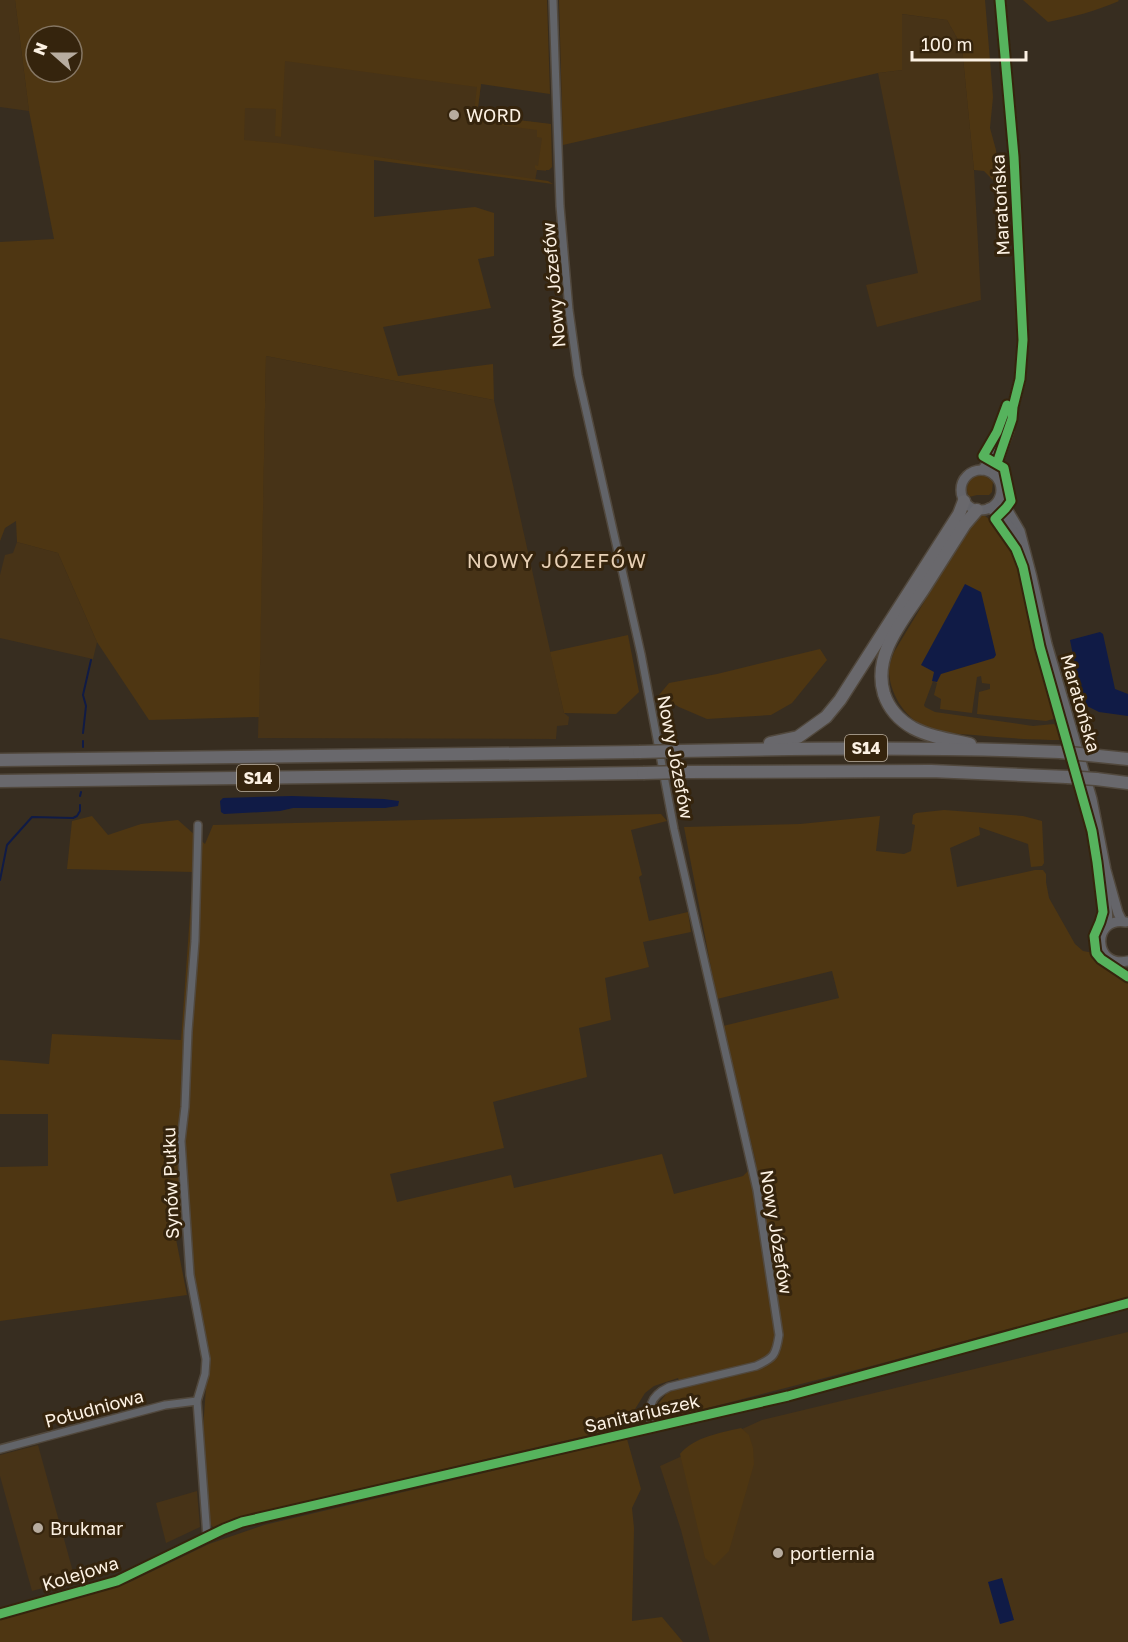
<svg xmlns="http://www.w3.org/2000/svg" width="1128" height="1642" viewBox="0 0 1128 1642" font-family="'Golos Text',sans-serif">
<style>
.built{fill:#473317}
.green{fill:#4e3612;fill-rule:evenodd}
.water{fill:#101b46}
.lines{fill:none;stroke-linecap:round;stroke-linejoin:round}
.stream{stroke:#101b46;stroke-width:2}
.minor-casing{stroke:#51483d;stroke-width:10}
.tertiary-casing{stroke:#51483d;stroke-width:11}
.secondary-casing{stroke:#51483d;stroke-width:12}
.motorway-casing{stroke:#51483d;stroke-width:15}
.minor{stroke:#626469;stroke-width:7}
.tertiary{stroke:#626469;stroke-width:8}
.secondary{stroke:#65656a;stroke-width:9}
.motorway{stroke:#69686c;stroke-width:12}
.motorway-bridge-casing{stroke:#51483d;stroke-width:15;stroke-linecap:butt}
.motorway-bridge{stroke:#69686c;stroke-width:12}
.cycleway-casing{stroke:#35240d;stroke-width:13}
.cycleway{stroke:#56b35d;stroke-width:9}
.poi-dot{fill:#b7ac9f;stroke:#35240d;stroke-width:2}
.labels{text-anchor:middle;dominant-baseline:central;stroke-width:6;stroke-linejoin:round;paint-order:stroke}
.shield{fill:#35240d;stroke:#c0b4a3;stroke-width:1.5}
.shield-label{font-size:16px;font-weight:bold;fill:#fcf1e3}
.poi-label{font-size:18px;fill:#fcf1e3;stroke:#35240d;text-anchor:start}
.street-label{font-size:18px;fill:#fcf1e3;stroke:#35240d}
.neighbourhood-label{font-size:20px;letter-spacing:1.5px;fill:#e7d0b5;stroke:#35240d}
</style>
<rect width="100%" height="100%" fill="#372d20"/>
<g class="built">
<path d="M0 0H15L29 111 0 107Z"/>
<path d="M901 14 947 20 962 47 974 170 981 300 877 327 866 285 918 273 878 73 902 70Z"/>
<path d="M236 51 481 84 477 115 549 124 546 171 537 170 535 181 233 140Z"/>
<path d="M266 356 494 400 564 713 569 717 568 725 557 726 556 739 258 738Z"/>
<path d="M17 542 58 553 97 642 93 659 0 638V575L5 555 13 553Z"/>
<path d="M1128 1332V1642H710L681 1530 660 1466 762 1420Z"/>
<path d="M38 1445 75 1579 32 1591 0 1476V1455Z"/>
<path d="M197 1491 200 1527 166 1543 156 1503Z"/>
</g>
<g class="green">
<path d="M15 0H547L550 94 481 84 477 115 551 124 552 167 549 170H537L535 168V165L538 166 542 138 537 137V130L484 123 473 120 477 87 285 61 281 137 275 136 276 109 245 108 244 140 278 143 548 181 553 184 374 160V217L475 207 494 213V256L478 259 491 308 383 327 398 376 493 364 494 400 266 356 259 717 149 720 97 642 58 553 17 542 16 521 5 528 0 541V242L54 239 29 111ZM36 36H72V72H36Z"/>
<path d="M559 0H985L993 97 990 128 996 150 998 171 995 182 984 171 974 170 962 47 947 20 902 14V70L878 73 563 145Z"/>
<path d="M1023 0H1118L1119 1C1096 11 1073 17 1048 22Z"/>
<path d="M982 474 993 481 992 492 989 495H977L969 497C964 486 969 475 982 474Z"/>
<path d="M984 515 995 524 1015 555 1035 639 1057 718 1046 721 977 714 979 692 990 689V684L982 683 981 676 977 677 972 713 940 709 941 699 934 695 937 683 933 681 924 705 925 707 935 712 1033 726 1054 724 1060 731 1062 740C1033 740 1004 738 974 735 957 734 940 733 924 726 904 717 889 692 889 670 889 664 892 658 894 652L974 519Z"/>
<path d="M628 635 639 692 616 714 564 713 550 652Z"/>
<path d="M820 649 827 660 792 703 771 715 707 719 679 707 659 695 669 683 717 674Z"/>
<path d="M944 810 1023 816 1042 821 1044 863 1042 866 1031 867 1028 844 979 827 980 835 950 848 957 887 1035 870H1043L1046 874V882L1049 898 1075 944 1083 951 1094 953 1100 960 1122 974 1128 979V1297L879 1364 665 1419 658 1412V1404L667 1393 682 1387 678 1378 654 1386 645 1393 624 1427 234 1518 214 1528 210 1524 203 1429 206 1387 210 1362 193 1272 191 1226 174 1229 187 1295 0 1321V1167L48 1166V1114H0V1060L49 1064 52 1034 181 1040 193 872 67 869 72 821 92 816 108 835 141 824 178 820 205 844 213 825 661 814 667 821 631 830 642 875 639 877 649 921 688 912 691 932 643 942 649 967 605 978 611 1020 579 1028 587 1077 493 1102 504 1148 390 1174 397 1202 511 1175 514 1188 662 1154 674 1194 743 1176 756 1163 723 1026 839 998 832 971 717 999 684 827 800 824 880 816 876 851 904 854 911 851 915 825 912 824 913 815 916 813Z"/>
<path d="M741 1428 749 1435 753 1448 754 1464 729 1551 714 1566 705 1558 680 1454C694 1437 720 1433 741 1428Z"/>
<path d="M627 1439 641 1489 632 1508 634 1528 632 1621 662 1617 683 1642H0V1620L128 1583 209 1544 264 1525Z"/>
</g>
<g class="water">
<path d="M965 584 981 592 996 655 994 658 941 674 937 682 932 681 934 672 921 665Z"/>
<path d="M1100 632 1103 634 1115 689 1128 694V716L1099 712 1083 704 1070 640Z"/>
<path d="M292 796 384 799 399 801 398 806 385 808H293L280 811 224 814 221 812 220 801 223 798Z"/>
<path d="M1002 1578 1014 1620 1000 1624 988 1582Z"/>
</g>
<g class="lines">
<g class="stream">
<path d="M83 733 86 706 83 695 91 660"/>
<path d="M83 747V741"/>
<path d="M80 796 81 792"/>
<path d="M0 880 7 845 32 817 73 818 77 816 80 811V805"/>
</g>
<g class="minor-casing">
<g id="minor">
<path d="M553 0 560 206 569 310 578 375 641 654 674 829 757 1190 779 1335C776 1355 774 1358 756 1366L669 1387C648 1397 649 1407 652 1428"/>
<path d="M198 825 195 941 188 1031 185 1107 181 1141 190 1275 206 1359 205 1374 197 1401 207 1537"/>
<path d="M0 1449 165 1405 197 1401"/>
</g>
</g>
<g class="tertiary-casing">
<path id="tertiary" d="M0 1614 117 1581 224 1529 242 1522 788 1396 1128 1303"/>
</g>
<g class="secondary-casing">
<g id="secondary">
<circle cx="981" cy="490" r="20"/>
<path d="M982 470 986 465 1013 407 1020 379 1023 340 1014 157 1000 0"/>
<path d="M994 475 997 463 1009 430"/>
<path d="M1000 497 1020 531 1032 577 1047 644 1092 799 1106 870 1118 913 1122 921"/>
<path d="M989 508 1000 514 1020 540"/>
<path d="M1106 882 1108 925"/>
<path d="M1126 922C1091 916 1093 969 1128 961"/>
</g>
</g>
<g class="motorway-casing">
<g id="motorway">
<path d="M770 743 798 737 826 717 840 700 959 514 964 501"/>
<path d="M970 744C951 740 930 737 913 728 899 720 889 709 884 694 872 655 903 620 923 590 937 568 951 546 965 524L977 510"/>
<path d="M679 751C806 748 933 747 1060 752"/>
<path d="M1089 755 1128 759"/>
<path d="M0 760 639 752"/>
<path d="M684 772 931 771 1067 777"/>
<path d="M1096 779 1128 783"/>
<path d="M0 781 643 773"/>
</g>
</g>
<use href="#minor" class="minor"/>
<use href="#tertiary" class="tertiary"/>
<use href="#secondary" class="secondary"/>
<use href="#motorway" class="motorway"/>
<g class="motorway-bridge-casing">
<g id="motorway-bridge">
<path d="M639 752 679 751"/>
<path d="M1060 752 1089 755"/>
<path d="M643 773 684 772"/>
<path d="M1067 777 1096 779"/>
</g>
</g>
<use href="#motorway-bridge" class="motorway-bridge"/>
<g class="cycleway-casing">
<g id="cycleway">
<path d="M1007 405 997 432 983 456 1004 468 1011 501 1006 508 995 519 1016 549 1023 567 1040 647 1092 831 1097 862 1103 912 1100 922 1094 936 1096 953 1101 959 1128 977"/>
<path d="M997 463 1012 419 1013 407 1020 379 1023 340 1014 157 1000 0"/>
<path d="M0 1614 117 1581 224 1529 242 1522 788 1396 1128 1303"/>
</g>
</g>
<use href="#cycleway" class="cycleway"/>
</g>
<g class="poi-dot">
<circle cx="454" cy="115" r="6"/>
<circle cx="38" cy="1528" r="6"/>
<circle cx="778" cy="1553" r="6"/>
</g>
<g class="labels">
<g class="shield">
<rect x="845" y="735" width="42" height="26" rx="4.5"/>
<rect x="237" y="765" width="42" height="26" rx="4.5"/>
</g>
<g class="shield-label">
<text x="866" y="748">S14</text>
<text x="258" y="778">S14</text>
</g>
<g class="poi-label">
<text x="466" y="115">WORD</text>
<text x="50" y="1528">Brukmar</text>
<text x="790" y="1553">portiernia</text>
</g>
<g class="street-label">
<text transform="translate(1000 205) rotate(-93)">Maratońska</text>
<text transform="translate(553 285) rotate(-95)">Nowy Józefów</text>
<text transform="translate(1081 703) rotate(74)">Maratońska</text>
<text transform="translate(676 757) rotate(79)">Nowy Józefów</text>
<text transform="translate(170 1183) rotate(-92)">Synów Pułku</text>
<text transform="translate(777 1232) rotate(81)">Nowy Józefów</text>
<text transform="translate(94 1408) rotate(-15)">Południowa</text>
<text transform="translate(642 1413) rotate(-13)">Sanitariuszek</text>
<text transform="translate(80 1573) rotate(-17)">Kolejowa</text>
</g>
<g class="neighbourhood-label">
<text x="557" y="560">NOWY JÓZEFÓW</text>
</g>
</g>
<g transform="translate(54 54) rotate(291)"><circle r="28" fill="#35240d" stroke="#857663" stroke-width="1.5"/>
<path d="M0-4.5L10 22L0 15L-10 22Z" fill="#b7ac9f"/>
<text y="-9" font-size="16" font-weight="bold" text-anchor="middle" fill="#fcf1e3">N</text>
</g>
<path d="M912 51v9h114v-9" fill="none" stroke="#fcf1e3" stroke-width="3"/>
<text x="921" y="51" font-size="18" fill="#fcf1e3" stroke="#35240d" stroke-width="4.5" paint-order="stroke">100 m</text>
</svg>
